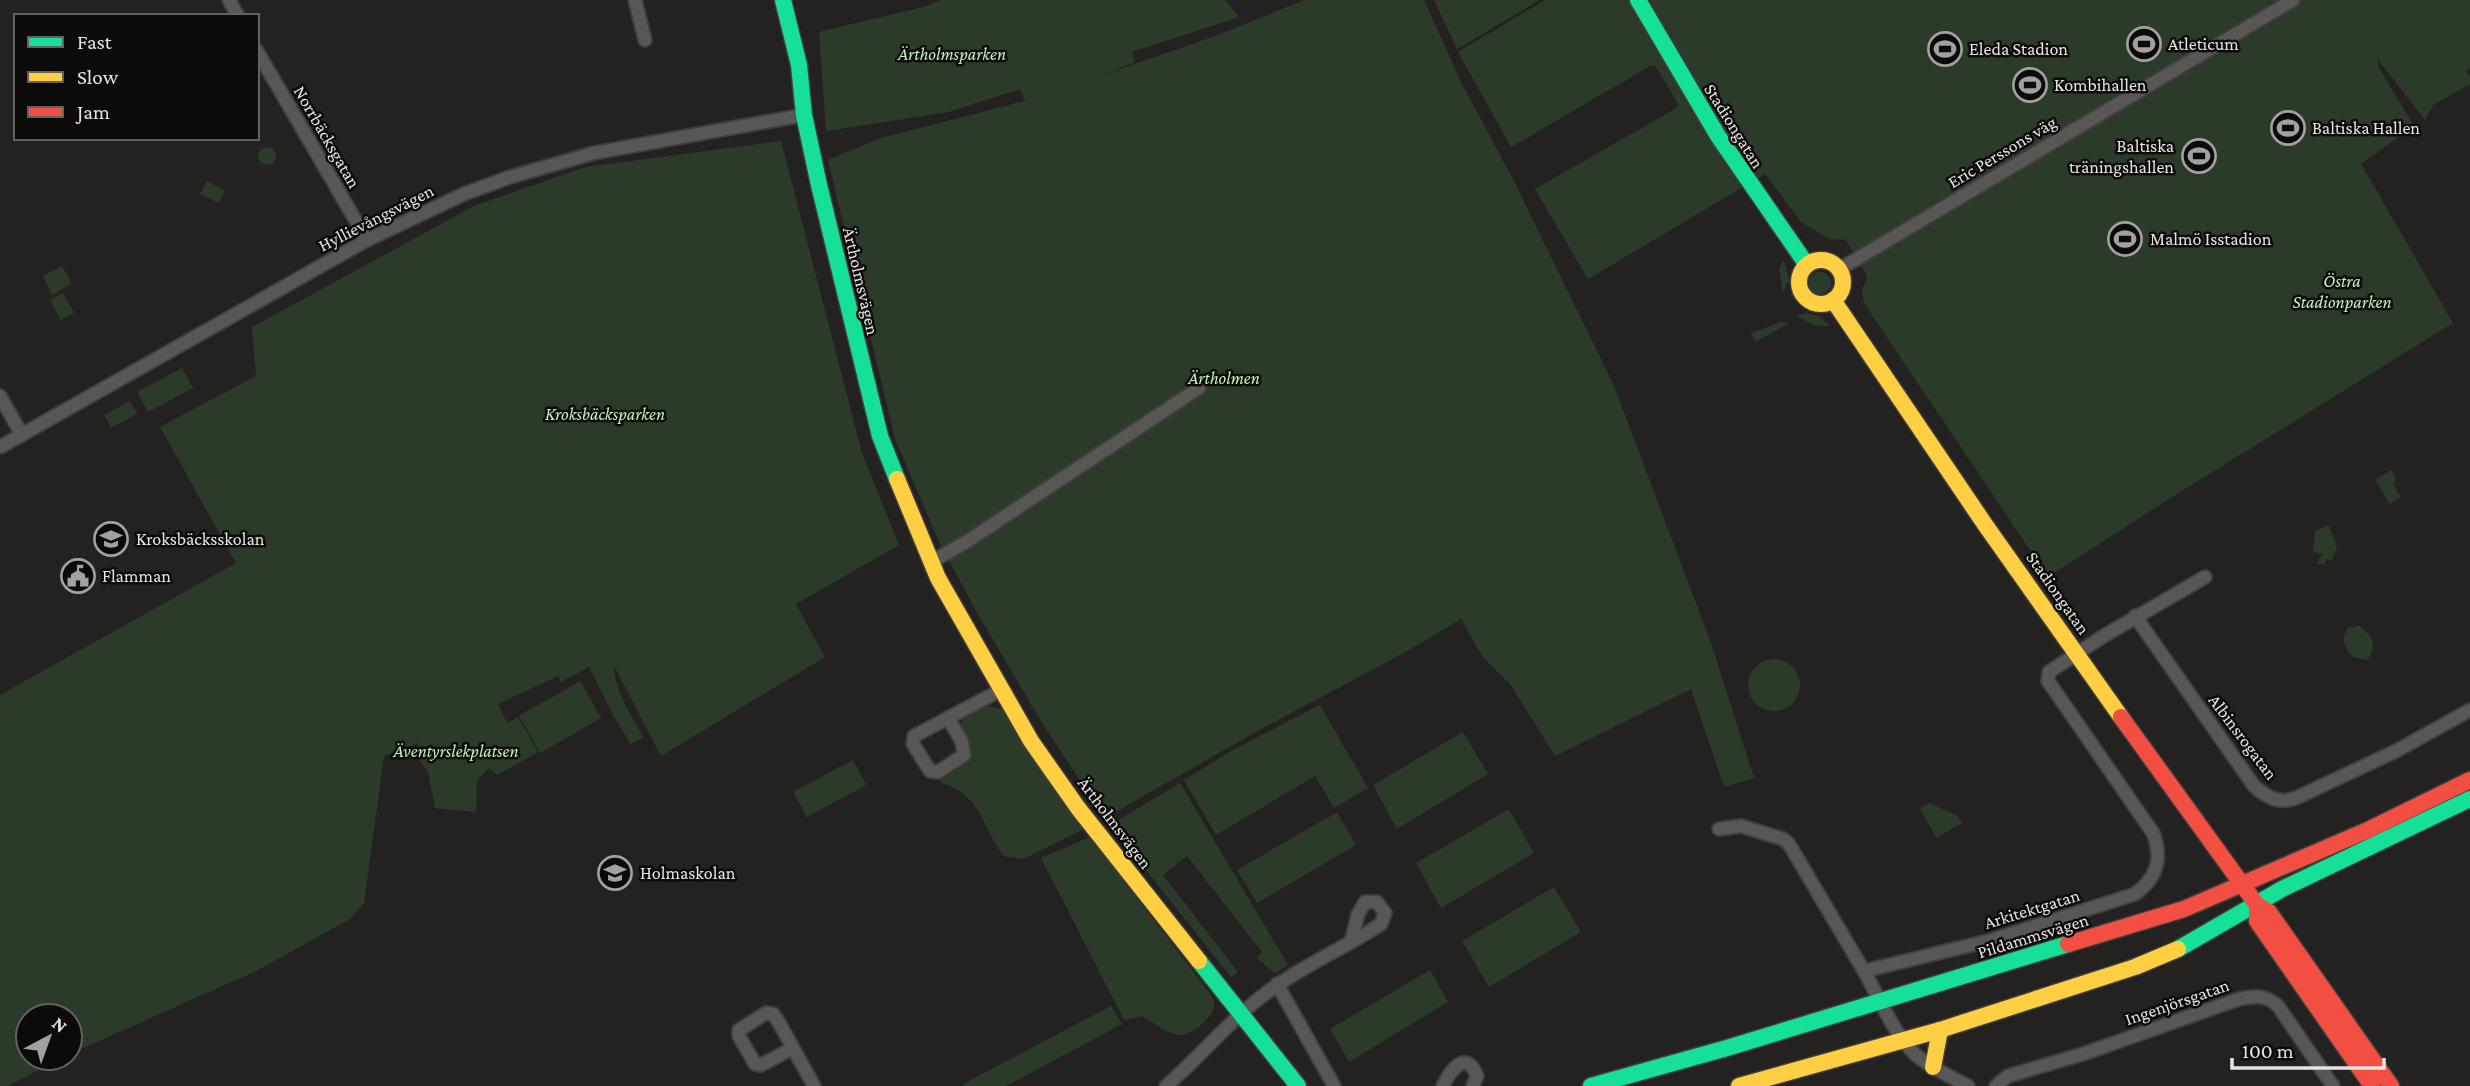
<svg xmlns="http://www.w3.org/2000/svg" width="2470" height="1086" viewBox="0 0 2470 1086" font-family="'Crimson Pro',serif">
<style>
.green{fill:#2c3b29}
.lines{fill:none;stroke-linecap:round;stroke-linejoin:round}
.street-casing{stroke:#403f3d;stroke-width:16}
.fast-casing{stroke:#403f3d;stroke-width:19}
.slow-casing{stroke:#403f3d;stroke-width:19}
.jam-casing{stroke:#403f3d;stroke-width:19}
.street{stroke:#585756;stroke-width:12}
.fast{stroke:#16e098;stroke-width:16}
.slow{stroke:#ffcf43;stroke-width:16}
.jam{stroke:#f24e42;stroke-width:16}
.labels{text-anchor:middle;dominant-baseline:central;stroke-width:5;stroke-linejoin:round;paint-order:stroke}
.poi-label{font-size:18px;fill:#e7e5e3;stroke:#0d0b0a;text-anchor:start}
.park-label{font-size:18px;font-style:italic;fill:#c0f3b7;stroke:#0d0b0a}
.street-label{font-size:18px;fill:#e7e5e3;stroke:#0d0b0a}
</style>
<rect width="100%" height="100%" fill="#232220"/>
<g class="green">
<path d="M941 0H1225L1239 17 1132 52 1135 62 1106 74 1215 36 1304 0H1424L1461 82 1515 183 1614 386 1711 643 1754 778 1724 787 1691 689 1555 756 1510 684 1482 656 1461 619 1402 654 1259 730 1105 818 1044 726 980 618 941 546 895 439 828 160 881 138 1025 101 1020 89 949 112 826 131 819 32 923 7Z"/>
<path d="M1434 0H1540L1457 49Z"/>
<path d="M1545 0H2470V68L2466 71 2470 77V84L2433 105 2425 120 2378 60V66L2412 123 2396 139 2361 164 2453 323 2169 499 2048 577 1864 303 1862 290 1867 279 1866 274 1846 240 1829 239 1801 222 1765 174 1588 279 1535 189 1675 109 1678 104 1655 65 1650 66 1511 147 1458 52Z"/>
<path d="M781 141 862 453 899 545 796 604 825 657 661 756 614 666C614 690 632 717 644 738L630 744 612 713 589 667 561 682 558 676 498 704 507 723 518 717 538 752 497 775 489 768 477 780 476 812 435 808 428 772 415 754 418 743 384 756 364 903 350 919 258 970 70 1054V1016H28V1058H61L8 1086H0V695L236 563 160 427 256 376 252 327 476 205 586 167Z"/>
<circle cx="267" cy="156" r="9"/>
<path d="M207 181 225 191 219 203 200 194Z"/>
<path d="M1784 260 1789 280 1783 293 1779 268Z"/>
<path d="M62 266 72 284 52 295 43 276Z"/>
<circle cx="1820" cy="283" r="11"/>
<path d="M63 293 74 313 61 320 50 300Z"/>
<path d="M1807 313 1819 316 1830 326C1821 328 1804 322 1797 315Z"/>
<path d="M1782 322 1789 323 1756 342 1751 333Z"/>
<path d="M182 368 193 388 148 412 137 392Z"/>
<path d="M130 401 137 414 111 428 104 415Z"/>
<path d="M2391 470 2396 478 2394 485 2401 497 2390 504 2375 480Z"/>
<path d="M2328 525 2337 545 2332 561 2326 559 2325 565 2316 564 2323 554 2313 552 2315 531Z"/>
<path d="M2359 626C2372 634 2378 647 2367 660L2353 657C2345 648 2340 640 2348 628Z"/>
<circle cx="1774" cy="685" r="26"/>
<path d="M580 681 601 718 540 753 519 716Z"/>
<path d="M1320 705 1368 788 1334 808 1315 776 1216 835 1184 780 1233 750Z"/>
<path d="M990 706 1002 709 1005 714 1084 829 1023 859 1004 856C980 826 983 795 941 783V780L970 760 972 755C971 747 966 742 963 734 955 717 976 709 990 706Z"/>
<path d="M1463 732 1488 774 1397 829 1373 785Z"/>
<path d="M853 760 866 785 807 817 793 792Z"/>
<path d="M1180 783 1288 965 1275 973 1256 958 1262 952 1187 856 1163 875 1238 972 1231 977 1110 825Z"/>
<path d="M1929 803 1958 816 1962 823 1936 838 1920 808Z"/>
<path d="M1509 809 1534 853 1441 908 1416 863Z"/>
<path d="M1337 812 1356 845 1257 903 1237 870Z"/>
<path d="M1090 837 1212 996C1213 1000 1215 1003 1214 1007 1212 1019 1189 1038 1177 1035 1165 1033 1153 1022 1142 1016L1124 1020 1041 858Z"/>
<path d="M1554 887 1581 932 1489 987 1462 941Z"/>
<path d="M1430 970 1448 1002 1349 1062 1330 1029Z"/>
<path d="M1111 1006 1122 1024 1006 1086H964L963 1084Z"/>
</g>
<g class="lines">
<g class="street-casing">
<g id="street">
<path d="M229 0 238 16"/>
<path d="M635 0 645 40"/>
<path d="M257 51 367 240"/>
<path d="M1838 270 2293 0"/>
<path d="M0 396 22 435"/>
<path d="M0 447 367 240 464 194 510 177 594 153 804 115"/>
<path d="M931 562 966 542 1199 388"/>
<path d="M2135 616 2254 786C2267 798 2281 805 2298 797L2396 751 2470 710"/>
<path d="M948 718 962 742 964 755 938 772 930 771 913 744 914 736 1001 690"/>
<path d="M1719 829 1741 826 1783 839 1789 844 1864 971 1992 940 2135 894C2157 878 2163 859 2153 833L2048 681 2049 672 2102 637 2205 577"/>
<path d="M1864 971C1880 999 1893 1033 1916 1055 1931 1068 1951 1077 1968 1086"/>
<path d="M1277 984 1334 1086"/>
<path d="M793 1048 761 1065 755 1064 739 1036V1030L766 1013 773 1014 778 1021 814 1086"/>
<path d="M1166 1086C1199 1058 1227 1023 1261 997 1296 969 1343 949 1381 924L1385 913 1377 902H1365L1358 914 1351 942"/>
<path d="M1443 1086C1450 1071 1466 1048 1477 1076L1473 1086"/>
<path d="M1996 1086 2008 1076 2083 1054 2239 999C2255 996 2265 994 2278 1006L2333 1086"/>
</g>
</g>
<g class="fast-casing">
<g id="fast">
<path d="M783 0 799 65 804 115 819 185 880 436 897 479"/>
<path d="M1638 0 1718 136 1807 265"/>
<path d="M2178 949 2282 889 2470 799"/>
<path d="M1199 961 1298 1086"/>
<path d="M1591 1086 1727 1048 2068 944"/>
</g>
</g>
<g class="slow-casing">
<g id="slow">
<circle cx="1821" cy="282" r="22"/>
<path d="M1833 300 1986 526 2121 717"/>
<path d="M897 479 938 578 1031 741 1078 808 1199 961"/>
<path d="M1933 1067 1940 1030"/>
<path d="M1739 1086 1940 1030 2135 967 2178 949"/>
</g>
</g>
<g class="jam-casing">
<g id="jam">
<path d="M2121 717 2257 905 2269 912 2391 1086"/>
<path d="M2257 905V921L2372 1086"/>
<path d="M2068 944 2184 909 2368 830 2470 780"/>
</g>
</g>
<use href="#street" class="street"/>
<use href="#fast" class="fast"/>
<use href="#slow" class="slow"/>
<use href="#jam" class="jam"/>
</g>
<defs>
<g id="stadium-ring" transform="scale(1.75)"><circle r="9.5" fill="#0d0b0a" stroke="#a2a19f" stroke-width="1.5"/><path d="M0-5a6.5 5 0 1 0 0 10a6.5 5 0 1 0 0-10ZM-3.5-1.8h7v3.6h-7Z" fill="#a2a19f"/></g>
<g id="school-ring" transform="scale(1.75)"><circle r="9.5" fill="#0d0b0a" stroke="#a2a19f" stroke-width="1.5"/><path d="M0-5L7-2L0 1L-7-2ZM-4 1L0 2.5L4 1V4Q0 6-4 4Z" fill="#a2a19f"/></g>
<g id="civic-ring" transform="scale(1.75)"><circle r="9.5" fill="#0d0b0a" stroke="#a2a19f" stroke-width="1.5"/><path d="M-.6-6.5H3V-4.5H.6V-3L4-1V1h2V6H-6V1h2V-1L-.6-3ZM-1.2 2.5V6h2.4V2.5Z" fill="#a2a19f"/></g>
</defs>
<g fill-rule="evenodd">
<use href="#stadium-ring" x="2144" y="44"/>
<use href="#stadium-ring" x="1945" y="49"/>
<use href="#stadium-ring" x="2030" y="85"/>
<use href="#stadium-ring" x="2288" y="128"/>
<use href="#stadium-ring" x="2199" y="156"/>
<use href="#stadium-ring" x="2125" y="239"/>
<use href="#school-ring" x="111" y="539"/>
<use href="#civic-ring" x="78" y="576"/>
<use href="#school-ring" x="615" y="873"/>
</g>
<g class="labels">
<g class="poi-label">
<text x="2168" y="44">Atleticum</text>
<text x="1969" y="49">Eleda Stadion</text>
<text x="2054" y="85">Kombihallen</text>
<text x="2312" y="128">Baltiska Hallen</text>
<text x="2174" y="146" text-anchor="end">Baltiska<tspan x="2174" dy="21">träningshallen</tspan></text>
<text x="2150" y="239">Malmö Isstadion</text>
<text x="136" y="539">Kroksbäcksskolan</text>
<text x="102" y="576">Flamman</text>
<text x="640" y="873">Holmaskolan</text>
</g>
<g class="park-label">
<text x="952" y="54">Ärtholmsparken</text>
<text x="2342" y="281">Östra<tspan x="2342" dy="21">Stadionparken</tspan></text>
<text x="1224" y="378">Ärtholmen</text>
<text x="605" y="414">Kroksbäcksparken</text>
<text x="456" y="751">Äventyrslekplatsen</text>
</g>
<g class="street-label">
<text transform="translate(1734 126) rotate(58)">Stadiongatan</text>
<text transform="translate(327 137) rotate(60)">Norrbäcksgatan</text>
<text transform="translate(2002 152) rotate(-31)">Eric Perssons väg</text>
<text transform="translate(376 218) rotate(-27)">Hyllievångsvägen</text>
<text transform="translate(861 281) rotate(77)">Ärtholmsvägen</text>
<text transform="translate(2058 593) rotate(55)">Stadiongatan</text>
<text transform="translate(2243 737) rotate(53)">Albinsrogatan</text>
<text transform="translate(1115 823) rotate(53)">Ärtholmsvägen</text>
<text transform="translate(2032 909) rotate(-17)">Arkitektgatan</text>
<text transform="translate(2033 936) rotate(-17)">Pildammsvägen</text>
<text transform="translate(2177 1002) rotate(-19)">Ingenjörsgatan</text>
</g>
</g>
<rect x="14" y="14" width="245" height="126" fill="#0d0b0a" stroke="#646261" stroke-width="2"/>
<rect x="28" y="37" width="35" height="10" fill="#16e098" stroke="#646261" stroke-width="2"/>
<text x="77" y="49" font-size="21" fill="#e7e5e3">Fast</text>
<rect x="28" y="72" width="35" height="10" fill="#ffcf43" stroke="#646261" stroke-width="2"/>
<text x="77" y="84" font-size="21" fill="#e7e5e3">Slow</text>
<rect x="28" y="107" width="35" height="10" fill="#f24e42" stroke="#646261" stroke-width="2"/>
<text x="77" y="119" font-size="21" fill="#e7e5e3">Jam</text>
<g transform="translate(49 1037) rotate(41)"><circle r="33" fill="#0d0b0a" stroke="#646261" stroke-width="2"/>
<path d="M0-5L12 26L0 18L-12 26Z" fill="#a2a19f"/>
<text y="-10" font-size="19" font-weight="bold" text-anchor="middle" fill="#e7e5e3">N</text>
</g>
<path d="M2232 1058v10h152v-10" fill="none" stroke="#e7e5e3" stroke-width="3.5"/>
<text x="2242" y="1058" font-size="21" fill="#e7e5e3" stroke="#0d0b0a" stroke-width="5" paint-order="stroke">100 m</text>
</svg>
